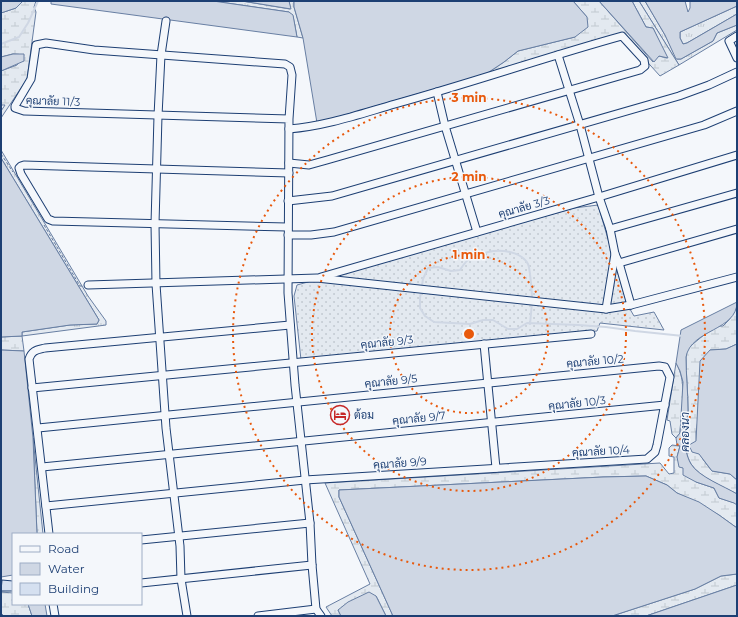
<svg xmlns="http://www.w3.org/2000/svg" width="738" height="617" viewBox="0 0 738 617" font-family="Montserrat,Sarabun,sans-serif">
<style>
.grass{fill:url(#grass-tufts);stroke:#687fa3}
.wetland{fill:url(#wetland-marsh);stroke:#687fa3}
.garden{fill:url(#garden-dots);stroke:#687fa3}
.water{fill:#cfd7e4;stroke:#687fa3}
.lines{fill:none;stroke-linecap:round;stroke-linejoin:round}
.stream{stroke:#cfd7e4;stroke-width:2}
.building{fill:#d5e0f0;stroke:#1d3f73}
.minor-casing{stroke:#1d3f73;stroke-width:9}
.path{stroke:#5e769c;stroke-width:1;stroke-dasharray:3 2;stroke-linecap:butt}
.minor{stroke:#f4f7fb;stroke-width:7}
.ring{fill:none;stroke:#e8590c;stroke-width:2;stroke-dasharray:2 4}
.labels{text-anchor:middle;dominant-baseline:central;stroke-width:3;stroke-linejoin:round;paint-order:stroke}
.street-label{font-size:11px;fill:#1d3f73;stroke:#f4f7fb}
.poi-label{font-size:11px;fill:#1d3f73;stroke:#f4f7fb;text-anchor:start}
.water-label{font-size:12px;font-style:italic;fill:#1d3f73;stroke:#f4f7fb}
.centre{fill:#e8590c;stroke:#f4f7fb;stroke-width:2}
.ring-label{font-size:12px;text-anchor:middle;font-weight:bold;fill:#e8590c;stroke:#f4f7fb;stroke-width:3;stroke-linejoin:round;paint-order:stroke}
</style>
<defs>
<pattern id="grass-tufts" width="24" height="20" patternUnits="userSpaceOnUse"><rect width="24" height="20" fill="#e3e9f0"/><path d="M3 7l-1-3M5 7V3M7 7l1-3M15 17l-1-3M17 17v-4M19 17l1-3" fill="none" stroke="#c2c9d1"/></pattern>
<pattern id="wetland-marsh" width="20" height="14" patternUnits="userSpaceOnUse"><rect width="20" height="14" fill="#e3e9f0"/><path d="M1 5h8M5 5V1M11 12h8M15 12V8" fill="none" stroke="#c2c9d1"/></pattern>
<pattern id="garden-dots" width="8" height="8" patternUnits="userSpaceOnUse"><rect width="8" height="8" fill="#e3e9f0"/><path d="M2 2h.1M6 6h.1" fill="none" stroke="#c2c9d1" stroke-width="1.8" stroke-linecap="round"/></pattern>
</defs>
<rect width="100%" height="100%" fill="#f4f7fb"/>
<g class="grass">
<path d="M213 1H242L290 9 289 1H294V7L303 38 297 37 293 16 289 12Z"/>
<path d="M639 1H645L665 35 677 59H681L713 41 717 33 737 25V30L679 65Z"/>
<path d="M737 6V14L687 43 683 44 680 38V32Z"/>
<path d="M1 150 88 296 106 321V325L22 336V332L70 325 97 324 99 320 1 158Z"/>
</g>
<g class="wetland">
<path d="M23 1H36L34 7 36 12 27 79 1 118V111L5 105H1V71L17 65 24 55 13 54 1 57V13L16 8Z"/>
<path d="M573 1H599L653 62 659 56 667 58 653 28 646 27 632 1H639L679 65 660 76 622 34 486 74 504 62 518 51 575 37 587 17Z"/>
<path d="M737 307V344L726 349 710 350 696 432C696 452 700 456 712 471L730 474 737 480V494C724 487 699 477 691 464 681 447 687 427 688 410 688 392 686 375 686 357L687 349 705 334 719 326H723L729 320Z"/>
<path d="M22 336 24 351 1 350V337Z"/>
<path d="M676 363C688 383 681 410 680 433L676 438 672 434 670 421 667 420Z"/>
<path d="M33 438 43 534H37Z"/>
<path d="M672 445 680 446 677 457 683 468 696 482 714 488 719 498 735 503 737 505V528L719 515 677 493 667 485 646 476 603 477 339 490V497L393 616H386L376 596 338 610 341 616H332L326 607 370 584 325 483 660 463 669 474 674 473V457L669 456V448Z"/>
<path d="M737 574V585L646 616H612L695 589 721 576Z"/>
<path d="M1 592 13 593V604H28L32 616H4L1 613Z"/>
</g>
<path class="garden" d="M598 205 627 304 634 316 654 312 664 330 600 323 597 331 330 356 301 360 294 296 297 285 574 208Z"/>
<g class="water">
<path d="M1 1H23L16 8 1 13Z"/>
<path d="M51 1H213L289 12 293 15 297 37 51 4Z"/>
<path d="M242 1H289L291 9Z"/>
<path d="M294 1H573L587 17 588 27 575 37 518 51 504 62 486 74 317 123 303 38 294 7Z"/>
<path d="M599 1H632L646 27 653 28 668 58 659 56 654 62Z"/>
<path d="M645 1H685L688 12 690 8V1H737V6L680 32V38L683 44 687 43 737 14V25L717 33 713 41 681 59H676L665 35Z"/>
<path d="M13 54H24V61L1 71V57Z"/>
<path d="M1 158 99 320 97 324 70 325 22 332V336L1 337Z"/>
<path d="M737 302C737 331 691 329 686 357 686 375 688 392 688 410 687 427 681 447 691 464 699 477 724 486 737 494V505L734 503 719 498 714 488 696 482 683 475V468L679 467 677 457 680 446 677 445 676 438 680 433 683 382 680 371 676 363 681 330Z"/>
<path d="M737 344V480L730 474 712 471 699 454 692 452 689 445 696 441 700 361 710 350 726 349Z"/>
<path d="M1 350 24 351 33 438 37 534H13V575L1 577Z"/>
<path d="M646 476 667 485 677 493 699 502 719 515 737 528V574L721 576 695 589 612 616H393L339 497V490L603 477Z"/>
<path d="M737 585V616H646Z"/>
<path d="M369 592 376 596 386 616H341L338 610 348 602Z"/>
<path d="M28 604H45L47 616H32Z"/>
</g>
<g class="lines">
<g class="stream">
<path d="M1 44 19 37 28 23 38 1"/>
<path d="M532 298C532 293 530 268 528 264 521 251 500 249 488 252 485 253 482 255 479 256 477 257 475 256 473 256 468 259 463 265 460 270L451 271 438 267 428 268 423 279 420 298V308L425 316 434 322 470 324 483 320H493L508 329H517L527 323 578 325 606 327 635 331 683 336"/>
<path d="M530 324 532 303"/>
</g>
</g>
<path class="building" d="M2 580 13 581V591H1Z"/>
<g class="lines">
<g class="minor-casing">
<g id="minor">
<path d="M166 21 161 55 158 116 155 224 156 284 166 428 180 546 181 579 187 616"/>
<path d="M737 36 729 41 737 58"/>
<path d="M558 55 580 125 599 197 610 229 615 254 619 263 631 305"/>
<path d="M437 92 445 126 477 232"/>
<path d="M289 119 24 111 15 108V106L31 79 36 45 46 43 94 50 285 64 290 67 292 75 289 119 288 293 295 385 310 523 312 565 316 609 321 616"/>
<path d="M289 163 309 165 327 160 640 70 645 66 644 60 622 36C546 57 471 83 395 104 360 114 326 126 289 129"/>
<path d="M288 201 332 196 679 96 709 85 737 72"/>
<path d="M287 227 53 221 48 219 21 174 19 168 21 166 24 165 289 173"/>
<path d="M610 229 737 193"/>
<path d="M288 235H311L334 232 704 125 737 111"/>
<path d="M619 263 737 229"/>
<path d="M321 277 599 197 737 155"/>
<path d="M88 285 317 278 606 309 631 305 737 277"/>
<path d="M606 309 615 254"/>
<path d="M484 344 496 468"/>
<path d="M32 388 591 334"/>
<path d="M38 428 659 366 665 367 670 377 657 445 655 452 647 459 305 480 46 506"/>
<path d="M42 467 665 405"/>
<path d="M49 534 29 359C32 350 37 350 45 348L290 325"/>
<path d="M141 540 310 523"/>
<path d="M141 583 312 565"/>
<path d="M53 604 55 616"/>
<path d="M258 616 316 609"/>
</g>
</g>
<g class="path">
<path d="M1 154 13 172"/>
<path d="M44 225 80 286H82"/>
</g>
<use href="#minor" class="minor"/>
</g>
<g class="ring">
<circle cx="469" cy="334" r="79"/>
<circle cx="469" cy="334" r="157"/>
<circle cx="469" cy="334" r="236"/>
</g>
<defs>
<g id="hotel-ring" transform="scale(1)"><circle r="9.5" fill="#f4f7fb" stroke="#c62828" stroke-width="1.5"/><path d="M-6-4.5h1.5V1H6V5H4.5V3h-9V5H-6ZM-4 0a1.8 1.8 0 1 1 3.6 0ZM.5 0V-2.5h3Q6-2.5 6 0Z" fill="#c62828"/></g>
</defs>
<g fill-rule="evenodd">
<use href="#hotel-ring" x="340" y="415"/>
</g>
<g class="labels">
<g class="street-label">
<text transform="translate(53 101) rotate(2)">คุณาลัย 11/3</text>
<text transform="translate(524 207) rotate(-16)">คุณาลัย 3/3</text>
<text transform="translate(387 342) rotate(-6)">คุณาลัย 9/3</text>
<text transform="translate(595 361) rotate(-5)">คุณาลัย 10/2</text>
<text transform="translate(391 381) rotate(-6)">คุณาลัย 9/5</text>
<text transform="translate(577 403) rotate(-6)">คุณาลัย 10/3</text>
<text transform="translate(419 418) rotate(-6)">คุณาลัย 9/7</text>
<text transform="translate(601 451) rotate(-3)">คุณาลัย 10/4</text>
<text transform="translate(400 463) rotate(-4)">คุณาลัย 9/9</text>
</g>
<g class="poi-label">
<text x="354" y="415">ต้อม</text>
</g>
<g class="water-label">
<text transform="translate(684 432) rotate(-90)">คลองนา</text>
</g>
</g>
<circle cx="469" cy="334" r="6" class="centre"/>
<g class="ring-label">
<text x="469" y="102">3 min</text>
<text x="469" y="181">2 min</text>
<text x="469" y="259">1 min</text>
</g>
<rect width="738" height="617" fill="none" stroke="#1d3f73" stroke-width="4"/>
<rect x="12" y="533" width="130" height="72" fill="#f4f7fb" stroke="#9eadc5"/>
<rect x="20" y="546" width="20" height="6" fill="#f4f7fb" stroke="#9eadc5"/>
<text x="48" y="553" font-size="12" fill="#1d3f73">Road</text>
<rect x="20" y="563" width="20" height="12" fill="#cfd7e4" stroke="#9eadc5"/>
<text x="48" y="573" font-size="12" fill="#1d3f73">Water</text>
<rect x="20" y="583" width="20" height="12" fill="#d5e0f0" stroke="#9eadc5"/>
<text x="48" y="593" font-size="12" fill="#1d3f73">Building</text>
</svg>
